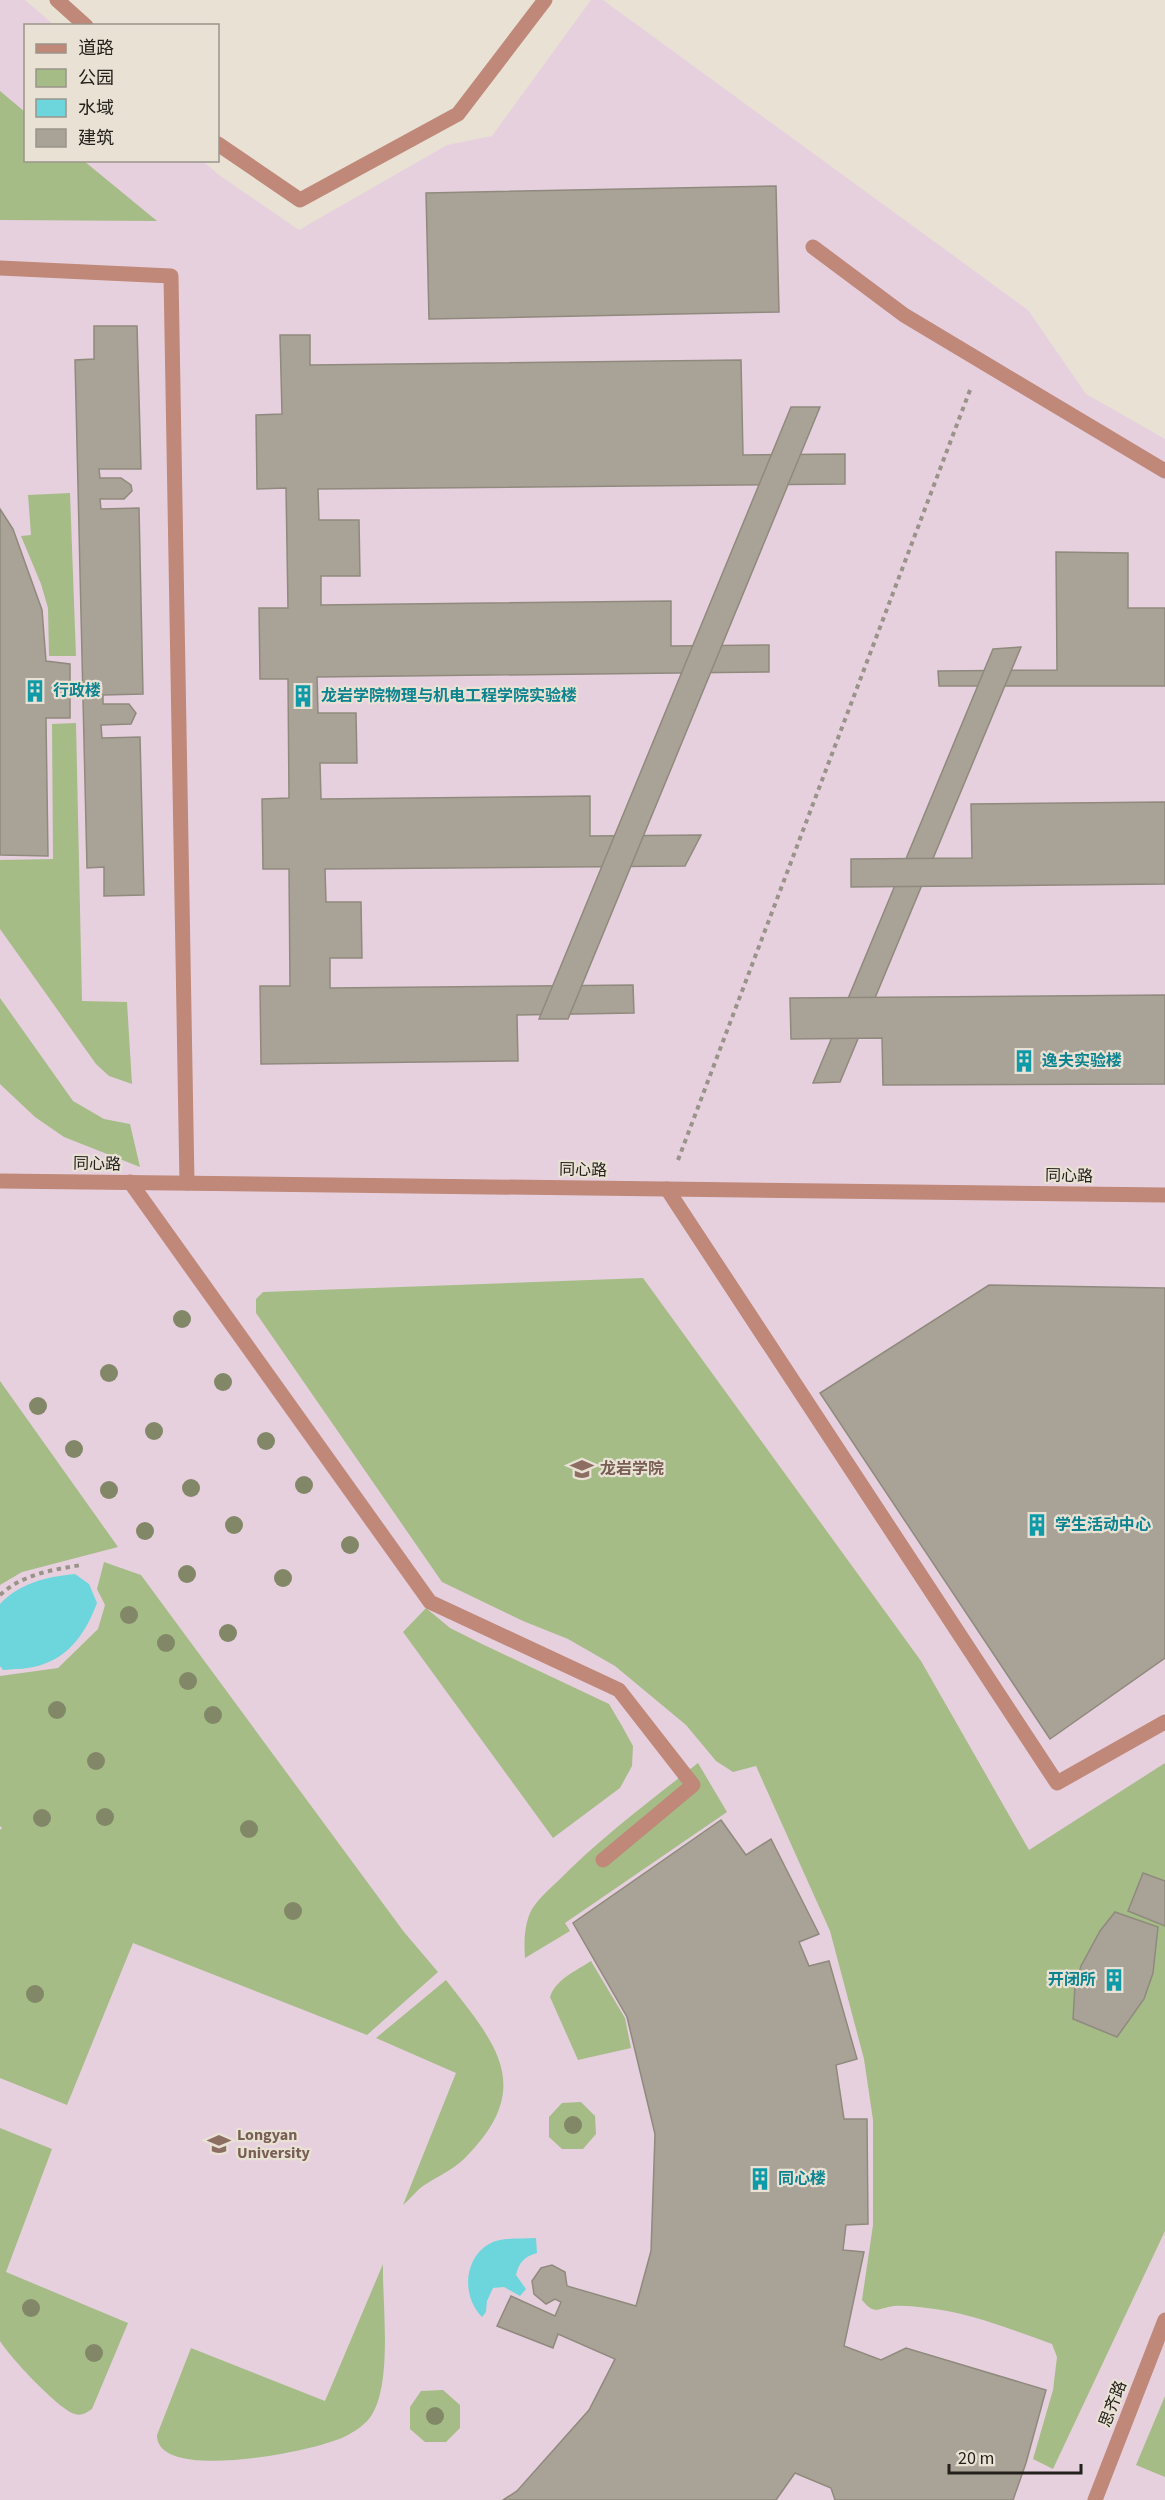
<svg xmlns="http://www.w3.org/2000/svg" width="1165" height="2500" viewBox="0 0 1165 2500" font-family="'Source Sans 3','Noto Sans SC',sans-serif">
<style>
.education{fill:#e6d0de}
.green{fill:#a5bc87}
.water{fill:#6dd6dd}
.building{fill:#a9a296;stroke:#908a7e;stroke-width:1.5}
.lines{fill:none;stroke-linecap:round;stroke-linejoin:round}
.path{stroke:#99938a;stroke-width:4;stroke-dasharray:4.5 4.5;stroke-linecap:butt}
.minor{stroke:#bf8879;stroke-width:15}
.tree{fill:#828867}
.labels{text-anchor:middle;dominant-baseline:central;stroke-width:4.5;stroke-linejoin:round;paint-order:stroke}
.culture-label{font-size:16px;font-weight:bold;fill:#0d838f;stroke:#e8e1d4;text-anchor:start}
.street-label{font-size:16px;fill:#24211d;stroke:#e8e1d4}
.education-label{font-size:16px;font-weight:bold;fill:#785e54;stroke:#e8e1d4;text-anchor:start}
</style>
<rect width="100%" height="100%" fill="#e8e1d4"/>
<path class="education" d="M0 0H25L54 25 26 26V160L203 161 219 175 299 230 447 145 492 136 591 0H603L1028 310 1086 394 1165 439V2500H0Z"/>
<g class="green">
<path d="M0 91 25 112 26 160 84 161 157 221 0 220Z"/>
<path d="M70 493 76 656H49L48 608 41 584 21 536 31 535 28 495Z"/>
<path d="M76 723 82 1001 127 1002 132 1084 109 1076 96 1064 0 929V860L53 859 52 724Z"/>
<path d="M0 998 73 1101 104 1119 130 1124 140 1167 64 1137 35 1117 0 1084Z"/>
<path d="M643 1278 921 1661 1029 1850 1165 1763V2231L1053 2469 1033 2459 1053 2390 1057 2357 1052 2344C1012 2330 969 2312 927 2308 917 2307 904 2305 894 2306 878 2308 875 2316 862 2300L873 2225V2120L864 2059 830 1931 756 1766 733 1772 716 1761 686 1725 615 1666 568 1639 523 1621 442 1582 256 1313V1299L263 1292Z"/>
<path d="M0 1381 118 1547 22 1572 0 1585Z"/>
<path d="M104 1562 141 1575 404 1932 438 1972 367 2035 133 1943 67 2105 0 2078V1830L2 1828 0 1826V1676L58 1668 98 1629 105 1605 97 1589Z"/>
<path d="M426 1608 450 1628 482 1644 609 1704 622 1726 633 1746 632 1766 620 1788 553 1838 403 1632Z"/>
<path d="M698 1763 727 1812 565 1923 570 1931 525 1958C524 1943 524 1928 530 1913 535 1902 548 1890 557 1882 600 1838 650 1801 698 1763Z"/>
<path d="M591 1961 625 2018 631 2048 578 2060 550 1997C556 1979 576 1971 591 1961Z"/>
<path d="M446 1980C496 2044 536 2087 465 2158 453 2170 438 2176 423 2186 416 2191 410 2199 403 2205L456 2073 376 2038Z"/>
<path d="M581 2102 595 2116 596 2134 583 2149H562L549 2137V2117L562 2103Z"/>
<path d="M0 2128 52 2149 6 2272 128 2323 92 2409C86 2413 82 2416 75 2414 59 2410 9 2356 0 2341Z"/>
<path d="M383 2264C382 2304 394 2390 368 2420 363 2426 352 2433 346 2436 318 2451 156 2484 157 2435L191 2348 325 2401Z"/>
<path d="M443 2390 460 2405V2428L446 2442H425L410 2429V2407L421 2391Z"/>
<path d="M1165 2396V2477L1136 2465Z"/>
</g>
<g class="water">
<path d="M75 1574 89 1584 97 1603C87 1630 71 1656 41 1665 30 1669 15 1669 3 1670L0 1666V1604C21 1582 47 1577 75 1574Z"/>
<path d="M536 2238 537 2253C524 2257 519 2262 516 2275L526 2289 520 2296 504 2287 493 2288 487 2301 486 2312 482 2317C462 2297 463 2259 489 2244 501 2237 522 2239 536 2238Z"/>
</g>
<g class="building">
<path d="M776 186 779 312 429 319 426 193Z"/>
<path d="M94 326H137L141 469H99L100 478H121L131 485 132 491 124 499H100L101 509 139 508 143 694 103 695V704H129L136 713 131 724 101 725 102 738 140 737 144 895 104 896V867L87 868 75 360 94 359Z"/>
<path d="M280 335H310V365L741 360 743 455 845 454V484L318 489 319 520H359L360 576H321V605L671 601V646L769 645V672L317 677 318 713H356L357 763H320L321 799 590 796V836L701 835 685 866 325 869 326 902H361L362 958H330V988L633 985 634 1013 517 1015 518 1061 261 1064 260 986H290L289 869H263L262 799 289 798 288 679H260L259 608H288L286 488 257 489 256 415 282 414Z"/>
<path d="M791 407H820L568 1019H539Z"/>
<path d="M0 509 13 529 42 610 46 661 70 664V718H46L48 856 0 855Z"/>
<path d="M1056 552 1128 553V608H1165V686H939L938 671 1057 670Z"/>
<path d="M1021 647 840 1082 813 1083 993 649Z"/>
<path d="M1165 802V884L851 887V859L972 858 971 804Z"/>
<path d="M1165 995V1084L883 1085 882 1038 791 1039 790 998Z"/>
<path d="M989 1285 1165 1288V1658L1050 1739 820 1393Z"/>
<path d="M721 1820 746 1855 771 1839 819 1934 799 1942 809 1966 829 1961 857 2059 836 2065 844 2119H867L868 2224 846 2225 843 2250 864 2252 844 2346 881 2360 906 2348 1046 2390 1026 2463 1013 2500H835L831 2488 795 2473 776 2500H503L517 2491 589 2410 615 2359 558 2334 553 2348 497 2326 511 2296 555 2316 561 2302 555 2299 546 2304 534 2294 532 2281 541 2268 552 2265 565 2272 567 2286 636 2306 651 2251 655 2134 627 2017 573 1923Z"/>
<path d="M1143 1873 1165 1881V1926L1128 1911Z"/>
<path d="M1115 1912 1158 1927 1153 1973 1144 1999 1117 2037 1073 2019 1075 1986 1081 1966 1100 1931Z"/>
</g>
<g class="lines">
<g class="path">
<path d="M678 1160 970 390"/>
<path d="M0 1595C23 1574 52 1570 81 1565"/>
</g>
<g class="minor">
<path d="M57 0 86 26"/>
<path d="M218 144 300 200 458 114 545 0"/>
<path d="M813 247 904 315 1165 471"/>
<path d="M0 268 171 276 187 1183"/>
<path d="M0 1181 1165 1195"/>
<path d="M130 1182 430 1602 619 1690 693 1785 603 1860"/>
<path d="M667 1189 1057 1783 1165 1722"/>
<path d="M1095 2500 1165 2320"/>
</g>
</g>
<g class="tree">
<circle cx="182" cy="1319" r="9"/>
<circle cx="109" cy="1373" r="9"/>
<circle cx="223" cy="1382" r="9"/>
<circle cx="38" cy="1406" r="9"/>
<circle cx="154" cy="1431" r="9"/>
<circle cx="266" cy="1441" r="9"/>
<circle cx="74" cy="1449" r="9"/>
<circle cx="304" cy="1485" r="9"/>
<circle cx="191" cy="1488" r="9"/>
<circle cx="109" cy="1490" r="9"/>
<circle cx="234" cy="1525" r="9"/>
<circle cx="145" cy="1531" r="9"/>
<circle cx="350" cy="1545" r="9"/>
<circle cx="187" cy="1574" r="9"/>
<circle cx="283" cy="1578" r="9"/>
<circle cx="129" cy="1615" r="9"/>
<circle cx="228" cy="1633" r="9"/>
<circle cx="166" cy="1643" r="9"/>
<circle cx="188" cy="1681" r="9"/>
<circle cx="57" cy="1710" r="9"/>
<circle cx="213" cy="1715" r="9"/>
<circle cx="96" cy="1761" r="9"/>
<circle cx="105" cy="1817" r="9"/>
<circle cx="42" cy="1818" r="9"/>
<circle cx="249" cy="1829" r="9"/>
<circle cx="293" cy="1911" r="9"/>
<circle cx="35" cy="1994" r="9"/>
<circle cx="573" cy="2125" r="9"/>
<circle cx="31" cy="2308" r="9"/>
<circle cx="94" cy="2353" r="9"/>
<circle cx="435" cy="2416" r="9"/>
</g>
<defs>
<g id="building-bare" transform="scale(1.8)"><path d="M-4-6H4V6H1V3H-1V6H-4ZM-2.5-4.3h1.7v1.8h-1.7ZM.8-4.3h1.7v1.8H.8ZM-2.5-1h1.7V.8h-1.7ZM.8-1h1.7V.8H.8Z" fill="#0f9aa8" stroke="#e8e1d4" stroke-width="2.5" paint-order="stroke"/></g>
<g id="university-bare" transform="scale(1.8)"><path d="M0-5L7-2L0 1L-7-2ZM-4 1L0 2.5L4 1V4Q0 6-4 4Z" fill="#8d6e63" stroke="#e8e1d4" stroke-width="2.5" paint-order="stroke"/></g>
</defs>
<g fill-rule="evenodd">
<use href="#building-bare" x="35" y="691"/>
<use href="#building-bare" x="303" y="696"/>
<use href="#building-bare" x="1024" y="1061"/>
<use href="#university-bare" x="582" y="1469"/>
<use href="#building-bare" x="1037" y="1525"/>
<use href="#building-bare" x="1114" y="1980"/>
<use href="#university-bare" x="219" y="2144"/>
<use href="#building-bare" x="760" y="2179"/>
</g>
<g class="labels">
<g class="culture-label">
<text x="53" y="691">行政楼</text>
<text x="321" y="696">龙岩学院物理与机电工程学院实验楼</text>
<text x="1042" y="1061">逸夫实验楼</text>
<text x="1055" y="1525">学生活动中心</text>
<text x="1096" y="1980" text-anchor="end">开闭所</text>
<text x="778" y="2179">同心楼</text>
</g>
<g class="street-label">
<text transform="translate(97 1164) rotate(1)">同心路</text>
<text transform="translate(583 1170) rotate(1)">同心路</text>
<text transform="translate(1069 1176) rotate(1)">同心路</text>
<text transform="translate(1113 2404) rotate(-69)">思齐路</text>
</g>
<g class="education-label">
<text x="600" y="1469">龙岩学院</text>
<text x="237" y="2135">Longyan<tspan x="237" dy="18">University</tspan></text>
</g>
</g>
<rect x="24" y="24" width="195" height="138" fill="#e8e1d4" stroke="#9a948b" stroke-width="1.5"/>
<rect x="36" y="44" width="30" height="9" fill="#bf8879" stroke="#9a948b" stroke-width="1.5"/>
<text x="78" y="54" font-size="18" fill="#24211d">道路</text>
<rect x="36" y="69" width="30" height="18" fill="#a5bc87" stroke="#9a948b" stroke-width="1.5"/>
<text x="78" y="84" font-size="18" fill="#24211d">公园</text>
<rect x="36" y="99" width="30" height="18" fill="#6dd6dd" stroke="#9a948b" stroke-width="1.5"/>
<text x="78" y="114" font-size="18" fill="#24211d">水域</text>
<rect x="36" y="129" width="30" height="18" fill="#a9a296" stroke="#9a948b" stroke-width="1.5"/>
<text x="78" y="144" font-size="18" fill="#24211d">建筑</text>
<path d="M949 2464v9h132v-9" fill="none" stroke="#24211d" stroke-width="3"/>
<text x="958" y="2464" font-size="18" fill="#24211d" stroke="#e8e1d4" stroke-width="4.5" paint-order="stroke">20 m</text>
</svg>
